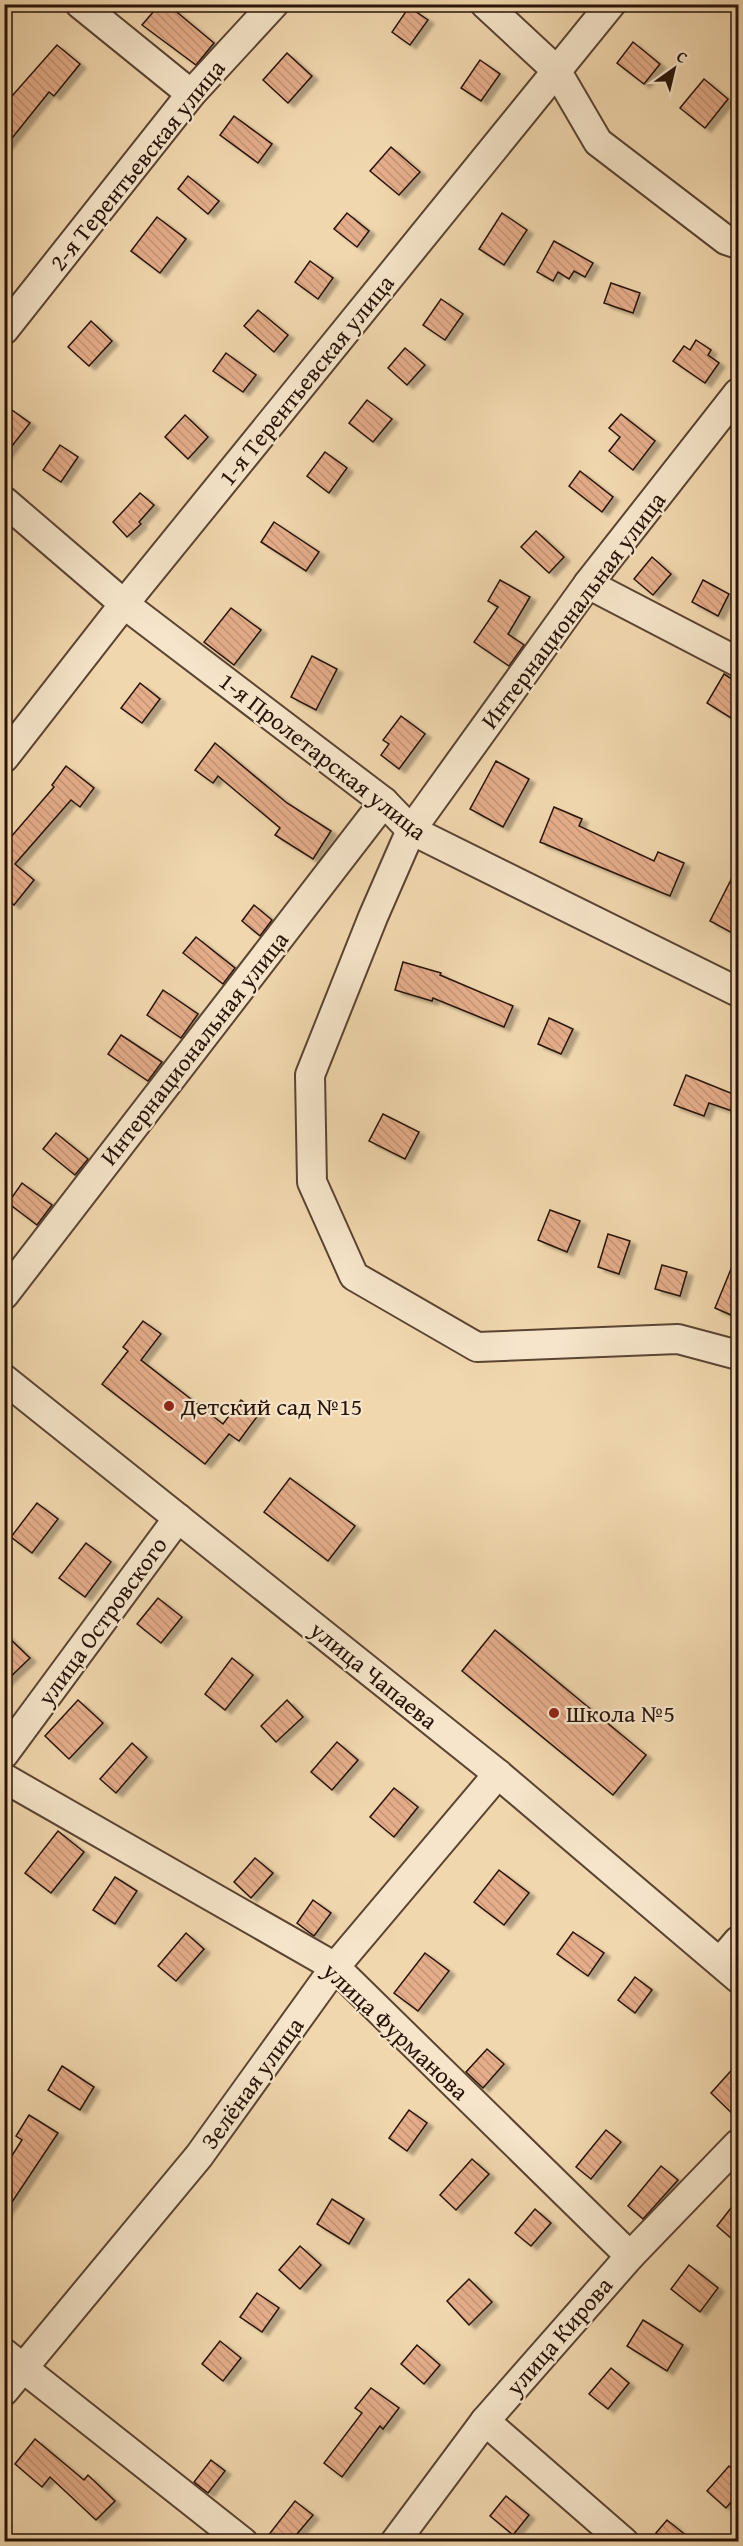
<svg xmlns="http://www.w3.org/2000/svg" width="743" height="2546" viewBox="0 0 743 2546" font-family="'Gentium Book Plus',serif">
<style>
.building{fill:url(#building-back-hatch);stroke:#281308;stroke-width:1.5;filter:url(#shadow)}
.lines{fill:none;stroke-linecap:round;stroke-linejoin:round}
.minor-casing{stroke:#5a4432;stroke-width:32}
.minor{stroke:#f6e5ca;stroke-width:28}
.poi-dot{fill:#8f2418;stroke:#f6e5ca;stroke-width:2}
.labels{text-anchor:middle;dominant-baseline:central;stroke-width:4.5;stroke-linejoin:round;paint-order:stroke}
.street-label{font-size:24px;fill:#281308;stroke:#f6e5ca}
.poi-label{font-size:24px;fill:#281308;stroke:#f6e5ca;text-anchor:start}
</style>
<defs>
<pattern id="building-back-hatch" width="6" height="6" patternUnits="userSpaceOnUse" patternTransform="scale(1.5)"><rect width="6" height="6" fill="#e5ad8a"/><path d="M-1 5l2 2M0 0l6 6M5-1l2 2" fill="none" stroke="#c49476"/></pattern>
<filter id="shadow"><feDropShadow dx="6" dy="4" stdDeviation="1.5" flood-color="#0004"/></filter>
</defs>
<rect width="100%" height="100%" fill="#f1d7ae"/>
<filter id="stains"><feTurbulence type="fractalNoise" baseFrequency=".00333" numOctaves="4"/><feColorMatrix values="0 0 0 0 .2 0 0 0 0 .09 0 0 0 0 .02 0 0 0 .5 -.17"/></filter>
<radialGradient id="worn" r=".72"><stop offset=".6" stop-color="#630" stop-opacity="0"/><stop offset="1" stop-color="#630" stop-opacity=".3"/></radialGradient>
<g class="building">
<path d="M160 4H167L214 43 196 65 142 25Z"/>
<path d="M409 7 428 20 410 45 392 32Z"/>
<path d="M633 42 660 64 644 84 617 63Z"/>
<path d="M57 45 80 64 54 96 49 92 4 148V105Z"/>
<path d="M287 53 312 76 288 103 263 80Z"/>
<path d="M480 60 500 74 481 101 461 88Z"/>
<path d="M704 79 728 99 705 128 680 108Z"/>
<path d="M234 116 272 144 258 163 220 135Z"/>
<path d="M391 147 420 172 399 195 370 171Z"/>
<path d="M188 176 219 201 208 214 178 189Z"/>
<path d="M347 213 369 231 357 247 334 229Z"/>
<path d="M502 213 527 230 504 265 479 249Z"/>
<path d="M157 217 186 239 160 273 131 251Z"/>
<path d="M554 241 593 263 585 277 574 271 569 279 558 272 553 281 537 272Z"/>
<path d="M310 261 333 278 318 299 295 282Z"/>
<path d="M611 283 640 293 633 313 604 303Z"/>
<path d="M441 299 463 314 445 340 423 325Z"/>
<path d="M258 310 288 335 274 352 244 326Z"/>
<path d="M91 321 112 341 89 366 68 347Z"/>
<path d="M696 340 711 350 708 355 719 363 705 383 673 361 684 346 690 350Z"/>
<path d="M405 348 425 365 407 385 388 368Z"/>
<path d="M226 353 256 375 243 392 213 371Z"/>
<path d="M367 400 392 419 373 442 349 423Z"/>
<path d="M12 410 30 423 4 456V419Z"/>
<path d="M621 414 655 441 633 470 609 451 620 437 609 428Z"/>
<path d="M185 415 208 437 188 459 165 437Z"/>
<path d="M60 445 78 457 61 482 43 470Z"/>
<path d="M325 452 347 468 329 493 307 476Z"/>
<path d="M580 471 613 497 602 512 569 486Z"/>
<path d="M140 493 154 505 139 522 141 524 127 537 113 522Z"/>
<path d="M274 522 319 552 306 571 261 542Z"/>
<path d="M536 531 564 557 549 573 521 547Z"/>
<path d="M652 557 671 574 653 595 634 579Z"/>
<path d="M500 580 530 597 508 634 524 645 509 666 474 642 498 607 488 601Z"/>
<path d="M703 580 729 594 718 616 692 602Z"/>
<path d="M231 608 261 630 234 665 204 642Z"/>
<path d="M312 656 337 669 316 710 291 697Z"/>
<path d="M724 674 738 683V706L731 718 707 703Z"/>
<path d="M140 683 160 699 142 723 121 708Z"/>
<path d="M401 716 425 734 399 769 381 755 389 744 383 740Z"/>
<path d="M215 743 287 803 331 831 313 859 275 835 280 828 218 776 213 783 195 770Z"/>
<path d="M496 761 529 779 503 827 470 809Z"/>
<path d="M66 766 94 788 80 807 71 800 15 864 34 880 14 905 4 897V845L54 787 52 785Z"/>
<path d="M554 807 582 819 579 826 654 861 658 852 684 863 670 896 540 842Z"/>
<path d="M738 866V936L710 921Z"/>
<path d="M254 905 272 920 260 936 242 921Z"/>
<path d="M196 937 235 968 223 984 183 953Z"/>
<path d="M403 962 441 973 440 975 513 1006 504 1027 433 998 432 1001 395 990Z"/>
<path d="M163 990 198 1014 181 1038 147 1015Z"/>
<path d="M549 1018 573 1029 561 1054 538 1044Z"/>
<path d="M121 1035 162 1062 148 1081 108 1054Z"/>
<path d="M686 1075 738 1096V1113L709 1103 704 1116 674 1105Z"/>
<path d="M383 1114 419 1132 405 1159 369 1141Z"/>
<path d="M56 1133 88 1159 75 1175 43 1149Z"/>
<path d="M22 1183 52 1205 37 1225 8 1203Z"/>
<path d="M550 1210 580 1221 567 1252 538 1240Z"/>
<path d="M608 1234 630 1241 619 1274 598 1267Z"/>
<path d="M738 1252V1318L715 1308Z"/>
<path d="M662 1265 687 1272 680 1296 655 1289Z"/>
<path d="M143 1321 161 1334 141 1360 223 1424 241 1400 259 1414 239 1441 229 1434 205 1464 102 1384 128 1351 123 1347Z"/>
<path d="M290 1478 355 1526 328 1561 264 1512Z"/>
<path d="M37 1503 58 1519 32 1553 11 1537Z"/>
<path d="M86 1543 111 1562 85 1597 59 1578Z"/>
<path d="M158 1598 182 1617 161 1643 137 1624Z"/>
<path d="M495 1630 646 1755 613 1795 462 1671Z"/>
<path d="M4 1633 30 1658 4 1683Z"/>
<path d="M232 1658 253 1675 225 1710 205 1694Z"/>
<path d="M78 1700 103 1723 69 1759 45 1736Z"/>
<path d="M287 1700 303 1717 276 1742 261 1726Z"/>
<path d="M337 1742 358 1760 332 1790 311 1772Z"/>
<path d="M132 1743 147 1757 116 1793 100 1779Z"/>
<path d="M394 1788 418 1807 394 1837 370 1817Z"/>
<path d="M58 1831 84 1852 51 1893 25 1873Z"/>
<path d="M255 1858 273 1873 251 1898 234 1882Z"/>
<path d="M499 1870 529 1893 504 1925 474 1902Z"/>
<path d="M115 1877 137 1891 115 1924 93 1910Z"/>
<path d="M313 1900 331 1913 314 1936 297 1923Z"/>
<path d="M573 1932 604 1953 588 1976 557 1954Z"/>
<path d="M186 1933 204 1949 176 1981 158 1966Z"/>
<path d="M425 1953 449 1971 418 2011 394 1993Z"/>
<path d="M635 1977 652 1990 635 2013 618 2000Z"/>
<path d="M487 2049 504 2064 483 2088 466 2072Z"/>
<path d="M738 2063V2119L711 2093Z"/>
<path d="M62 2066 94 2087 80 2110 48 2090Z"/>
<path d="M409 2110 427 2123 407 2151 389 2138Z"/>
<path d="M29 2115 58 2133 4 2214V2168L22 2140 16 2136Z"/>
<path d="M606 2130 621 2142 591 2179 576 2167Z"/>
<path d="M472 2159 489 2174 456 2210 440 2195Z"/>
<path d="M661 2166 678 2180 643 2219 628 2206Z"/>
<path d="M332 2199 364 2219 349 2244 317 2224Z"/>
<path d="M738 2199V2244L717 2226Z"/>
<path d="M535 2209 551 2223 531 2246 515 2233Z"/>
<path d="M300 2246 321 2265 300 2289 279 2270Z"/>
<path d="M689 2265 718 2288 700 2312 671 2289Z"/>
<path d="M469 2279 492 2302 469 2325 447 2301Z"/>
<path d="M257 2293 279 2308 262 2332 240 2317Z"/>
<path d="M643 2320 683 2345 667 2371 627 2346Z"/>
<path d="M220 2341 241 2358 223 2381 202 2364Z"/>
<path d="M417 2345 440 2365 424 2384 401 2364Z"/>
<path d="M611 2368 629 2383 608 2409 589 2394Z"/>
<path d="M371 2388 399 2408 383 2429 380 2426 342 2477 324 2463 362 2413 355 2408Z"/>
<path d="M35 2439 84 2480 88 2475 115 2501 96 2520 50 2477 42 2487 15 2464Z"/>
<path d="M211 2460 225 2471 208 2493 194 2482Z"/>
<path d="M729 2466 738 2474V2494L726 2508 707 2491Z"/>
<path d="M506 2496 529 2515 513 2535 490 2516Z"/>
<path d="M295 2501 313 2515 291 2541H264Z"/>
<path d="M667 2520 693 2541H665L656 2533Z"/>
</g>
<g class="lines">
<g class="minor-casing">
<g id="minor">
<path d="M80 4 191 94"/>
<path d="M485 4 556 70 598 142 726 240 738 244"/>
<path d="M4 330 191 94 274 4"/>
<path d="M738 393 588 584 411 830 373 917 310 1075 312 1182 354 1276 477 1347 678 1339 738 1355"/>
<path d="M4 501 124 604 384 802 411 830 738 992"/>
<path d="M588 584 738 662"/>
<path d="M4 758 124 604 611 4"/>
<path d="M4 1295 384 802"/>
<path d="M4 1379 498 1774 738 1978"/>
<path d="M4 1754 178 1518"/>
<path d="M4 1778 335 1967 630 2256"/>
<path d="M720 1962 738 1941"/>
<path d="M4 2353 243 2542"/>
<path d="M4 2391 199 2156 335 1967 498 1774"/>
<path d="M485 2421 624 2542"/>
<path d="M395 2542 485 2421 630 2256 738 2144"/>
</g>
</g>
<use href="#minor" class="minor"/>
</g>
<g class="poi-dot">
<circle cx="169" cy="1406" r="6"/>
<circle cx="554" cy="1713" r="6"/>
</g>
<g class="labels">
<g class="street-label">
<text transform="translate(137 165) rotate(-51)">2-я Терентьевская улица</text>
<text transform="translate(306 380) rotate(-51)">1-я Терентьевская улица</text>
<text transform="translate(573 610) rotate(-53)">Интернациональная улица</text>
<text transform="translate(323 756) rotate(38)">1-я Пролетарская улица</text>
<text transform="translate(194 1048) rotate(-52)">Интернациональная улица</text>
<text transform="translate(102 1621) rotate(-54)">улица Островского</text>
<text transform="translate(374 1675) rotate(39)">улица Чапаева</text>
<text transform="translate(396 2031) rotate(43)">улица Фурманова</text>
<text transform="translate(252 2083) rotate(-54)">Зелёная улица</text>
<text transform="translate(559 2336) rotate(-49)">улица Кирова</text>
</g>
<g class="poi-label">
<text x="181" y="1406">Детский сад №15</text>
<text x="566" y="1713">Школа №5</text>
</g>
</g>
<rect width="743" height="2546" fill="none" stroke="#f1d7ae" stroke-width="24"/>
<rect x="6" y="6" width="731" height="2534" fill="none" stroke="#281308" stroke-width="3"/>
<rect x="12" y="12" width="719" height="2522" fill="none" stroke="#281308" stroke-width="1.5"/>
<g transform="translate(674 69) rotate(34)" stroke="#f6e5ca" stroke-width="4.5" paint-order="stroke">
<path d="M0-4.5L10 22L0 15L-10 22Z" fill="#281308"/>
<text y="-9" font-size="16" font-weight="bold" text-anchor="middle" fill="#281308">С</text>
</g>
<rect width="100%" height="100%" filter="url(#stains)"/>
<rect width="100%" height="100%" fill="url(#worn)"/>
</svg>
